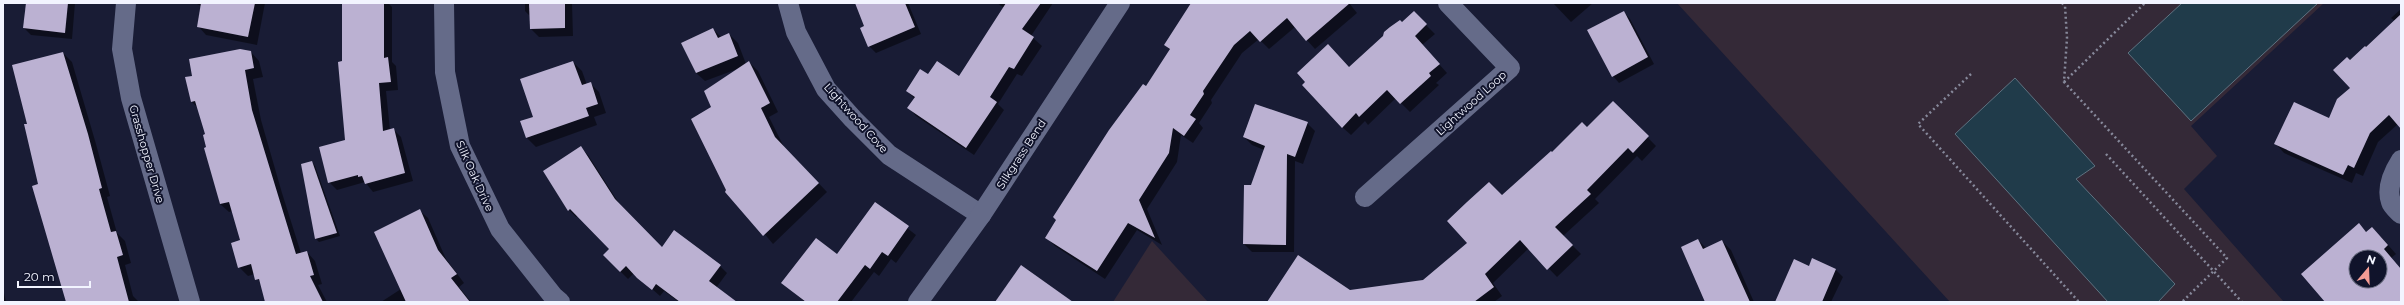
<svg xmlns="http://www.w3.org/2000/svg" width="2404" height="305" viewBox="0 0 2404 305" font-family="Montserrat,sans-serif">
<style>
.green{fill:#342937}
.water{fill:#203b4a;stroke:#5f7280}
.shadow{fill:#0007;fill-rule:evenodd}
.building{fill:#bbb1d2;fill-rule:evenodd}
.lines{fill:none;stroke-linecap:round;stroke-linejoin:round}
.path{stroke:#87899b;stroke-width:2.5;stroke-dasharray:2 3;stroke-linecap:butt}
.street{stroke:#656b89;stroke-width:20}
.labels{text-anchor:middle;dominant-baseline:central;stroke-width:4;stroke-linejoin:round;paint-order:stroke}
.street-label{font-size:11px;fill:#f2f4ff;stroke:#10132b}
</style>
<rect width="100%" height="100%" fill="#191c35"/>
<g class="green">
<path d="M1677 3H2324L2191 126 2217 156 2184 189 2284 302H1950Z"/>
<path d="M1152 241 1208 302H1113Z"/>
</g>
<g class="water">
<path d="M2182 3H2318L2191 121 2128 53Z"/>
<path d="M2015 78 2095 166 2076 179 2175 284 2158 302H2108L1955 134Z"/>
</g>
<g class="shadow">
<path d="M27 3H75L72 39 31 35 24 28Z"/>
<path d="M195 3H265L257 45 206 35 198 26 201 6Z"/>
<path d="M343 3H388L392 7V62L396 66 398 90 386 91 390 130 393 129 401 137 413 181 373 192 365 182 337 190 329 182 346 141Z"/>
<path d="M525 3H572L573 36 539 37 531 29V17L525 11Z"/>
<path d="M856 3H908L921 34 876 53 869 46 866 27Z"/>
<path d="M997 3H1053L1031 36 1042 46 1022 76 1017 74 998 104 1004 110 974 155 916 116 909 108 915 99 907 91 928 76 959 77 1004 8Z"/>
<path d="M1192 3H1349L1357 13 1315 49 1295 27 1269 49 1259 39 1242 53 1211 100 1212 103 1199 123 1203 128 1193 143 1181 135 1177 162 1147 209 1162 245 1137 230 1105 279 1055 246 1046 237 1170 50 1165 45Z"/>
<path d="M1553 3H1593L1571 22Z"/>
<path d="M2401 9V127L2398 124 2378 142 2363 176 2356 173 2352 183 2284 153 2276 144 2329 119 2351 88 2350 61 2395 21 2391 18Z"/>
<path d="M1624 12 1630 19 1654 64 1619 83 1613 76Z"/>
<path d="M1422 21 1435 34 1422 45 1447 73 1436 83 1439 85 1410 112 1396 98 1368 125 1365 121 1351 135 1342 127 1349 68 1402 23Z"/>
<path d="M713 29 722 38 729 34 738 43 746 64 749 62 758 71 778 112 769 117 784 147 827 192 773 244 728 191 713 107 740 68 705 81 696 73Z"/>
<path d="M251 52 259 61 263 77 253 79 261 120 282 193 301 253 307 252 315 261 322 284 318 285 327 302H266L261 284 255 274 248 276 239 267 242 241 233 211 229 212 220 204 206 135 198 108 191 101 193 77Z"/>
<path d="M63 53 72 62 96 144 110 196 107 197 117 233 125 241 131 263 125 265 133 296 139 302H69L39 185 28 124Z"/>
<path d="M573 62 582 71 587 85 590 83 599 92 606 113 594 117 597 125 536 147 527 138 521 122 534 117Z"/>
<path d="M1613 102 1656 146 1642 161 1637 156 1595 199 1599 203 1563 236 1581 254 1557 277 1529 248 1493 283 1502 296 1494 302H1433L1468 243 1502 197 1552 154 1587 129Z"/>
<path d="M1307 123 1315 131 1303 164 1295 161 1294 252H1252L1244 244 1252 186 1264 150 1252 145 1244 137Z"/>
<path d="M581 148 588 155 622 208 662 248 720 266 727 273 716 288 735 302H679L664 291 660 296 634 273 628 279 604 255 610 249 578 216 576 217 569 210 545 171Z"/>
<path d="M312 162 315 166 340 236 319 242 316 239 302 165Z"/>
<path d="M875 203 916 235 896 263 891 259 879 276 874 272 851 302H805L783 283 837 255Z"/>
<path d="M419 210 428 218 446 259 464 283 459 287 471 302H381L401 289Z"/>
<path d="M2359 225 2367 233 2381 237 2396 254 2391 258 2401 273V302H2326ZM2356 257H2380V281H2356Z"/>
<path d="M1698 240 1706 248 1722 241 1731 250 1754 302H1706Z"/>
<path d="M1813 260 1836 270 1843 277 1831 302H1776L1809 267Z"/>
<path d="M4 293 6 302H3Z"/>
</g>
<g class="building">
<path d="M26 3H68L65 33 23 28Z"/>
<path d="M201 3H255L248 37 197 27Z"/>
<path d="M342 3H384V58L388 57 391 82 379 83 383 131 394 128 405 173 365 184 362 176 358 177V175L328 183 319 147 345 140 338 62 342 61Z"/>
<path d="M529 3H565V28L530 29Z"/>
<path d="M855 3H905L915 27 868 47 860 28 864 26Z"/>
<path d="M1006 3H1041L1022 29 1034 37 1014 69 1009 67 990 97 997 102 966 148 907 108 915 97 906 91 920 69 928 74 937 61 959 76Z"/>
<path d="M1191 3H1350L1306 41 1287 18 1260 42 1250 31 1234 45 1203 91 1204 94 1190 115 1196 119 1184 136 1173 128 1169 153 1139 200 1155 238 1128 223 1097 271 1045 238 1056 220 1053 217 1109 130 1143 84 1146 86 1170 49 1164 45Z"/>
<path d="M1414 11 1427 24 1415 36 1440 64 1429 73 1431 76 1400 104 1387 90 1359 117 1356 113 1342 128 1302 85 1305 82 1297 73 1328 44 1349 67 1383 36 1384 32 1390 27 1400 20 1402 22Z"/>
<path d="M1624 11 1648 57 1612 77 1587 30Z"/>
<path d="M2401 14V129L2389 115 2370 133 2354 168 2348 165 2343 175 2274 144 2294 102 2329 118 2337 99 2350 88 2333 70 2347 57 2350 60 2365 46 2366 47Z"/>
<path d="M713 28 718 38 729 33 738 56 696 73 681 43Z"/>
<path d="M240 49 251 51 254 68 245 70 252 110 296 254 307 251 314 275 310 276 323 302H265L259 279 255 280 251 264 238 268 231 243 240 240 229 202 220 204 204 148 206 147 203 135 205 134 195 101 191 102 185 77 192 76 189 59Z"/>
<path d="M63 52 88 134 102 188 99 189 111 232 116 231 123 255 117 257 129 302H66L32 186 38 184 24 124H27L12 65Z"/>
<path d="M573 61 582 85 591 82 598 104 586 108 589 116 526 138 520 121 533 117 520 79Z"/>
<path d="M749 61 770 103 761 108 775 137 819 183 763 236 725 192 726 190 691 119 711 107 704 91Z"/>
<path d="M1613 101 1649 136 1633 153 1628 148 1587 190 1591 194 1555 227 1573 245 1547 270 1520 240 1485 274 1494 287 1474 302H1267L1298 255 1350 290 1423 280 1467 243 1447 221 1467 202 1489 182 1502 195 1551 151 1552 152 1582 122 1587 127Z"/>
<path d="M1255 104 1308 122 1295 157 1287 154 1286 245 1243 244 1244 185H1251L1265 146 1243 137Z"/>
<path d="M581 146 615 199 662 247 674 230 721 265 709 281 737 302H680L656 284 652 290 637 278 626 266 620 272 603 255 609 249 570 209 568 211 543 171Z"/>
<path d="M312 161 337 233 315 239 301 164Z"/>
<path d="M875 202 909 226 888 256 882 252 870 269 865 265 837 302H806L781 283 816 238 837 254Z"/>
<path d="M420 209 438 250 457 274 451 278 470 302H406L374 232Z"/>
<path d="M2359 223 2366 232 2372 227 2388 245 2384 249 2401 269V302H2325L2301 274ZM2356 257H2380V281H2356Z"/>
<path d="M1698 239 1703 249 1722 240 1750 302H1705L1681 247Z"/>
<path d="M1812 258 1836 269 1822 302H1775L1794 259 1809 266Z"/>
<path d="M1021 265 1073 302H995Z"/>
</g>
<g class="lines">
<g class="path">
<path d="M2062 3 2065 6 2067 38 2064 82 2227 258 2182 302"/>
<path d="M1971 74 1918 124 2079 302"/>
<path d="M2064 82 2145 3"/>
<path d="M2106 154 2242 302"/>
</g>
<g class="street">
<path d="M126 3 122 49 131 98 190 302"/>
<path d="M444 3 445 72 460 146 500 229 553 296 560 302"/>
<path d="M788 3 796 32 826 89 853 119 889 155 981 215"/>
<path d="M2401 160C2394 171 2386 188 2391 202 2392 206 2398 211 2401 214"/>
<path d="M1365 197 1510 68 1448 3"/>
<path d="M918 302 981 215 1120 3"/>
</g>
</g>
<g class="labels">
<g class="street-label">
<text transform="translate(1471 103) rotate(-42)">Lightwood Loop</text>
<text transform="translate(856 118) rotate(48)">Lightwood Cove</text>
<text transform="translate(147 154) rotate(74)">Grasshopper Drive</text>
<text transform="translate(1021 154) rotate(-57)">Silkgrass Bend</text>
<text transform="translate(475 176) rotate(66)">Silk Oak Drive</text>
</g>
</g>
<rect width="2404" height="305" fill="none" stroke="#f2f4ff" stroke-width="8"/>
<g transform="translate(2368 269) rotate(19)"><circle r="19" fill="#10132b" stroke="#6a6d80"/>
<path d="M0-3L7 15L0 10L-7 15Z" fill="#f59c94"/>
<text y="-6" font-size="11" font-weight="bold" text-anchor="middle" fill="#f2f4ff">N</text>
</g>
<path d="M18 281v6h72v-6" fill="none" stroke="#f2f4ff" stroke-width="2"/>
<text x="24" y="281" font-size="12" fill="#f2f4ff" stroke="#10132b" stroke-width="3" paint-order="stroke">20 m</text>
</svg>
